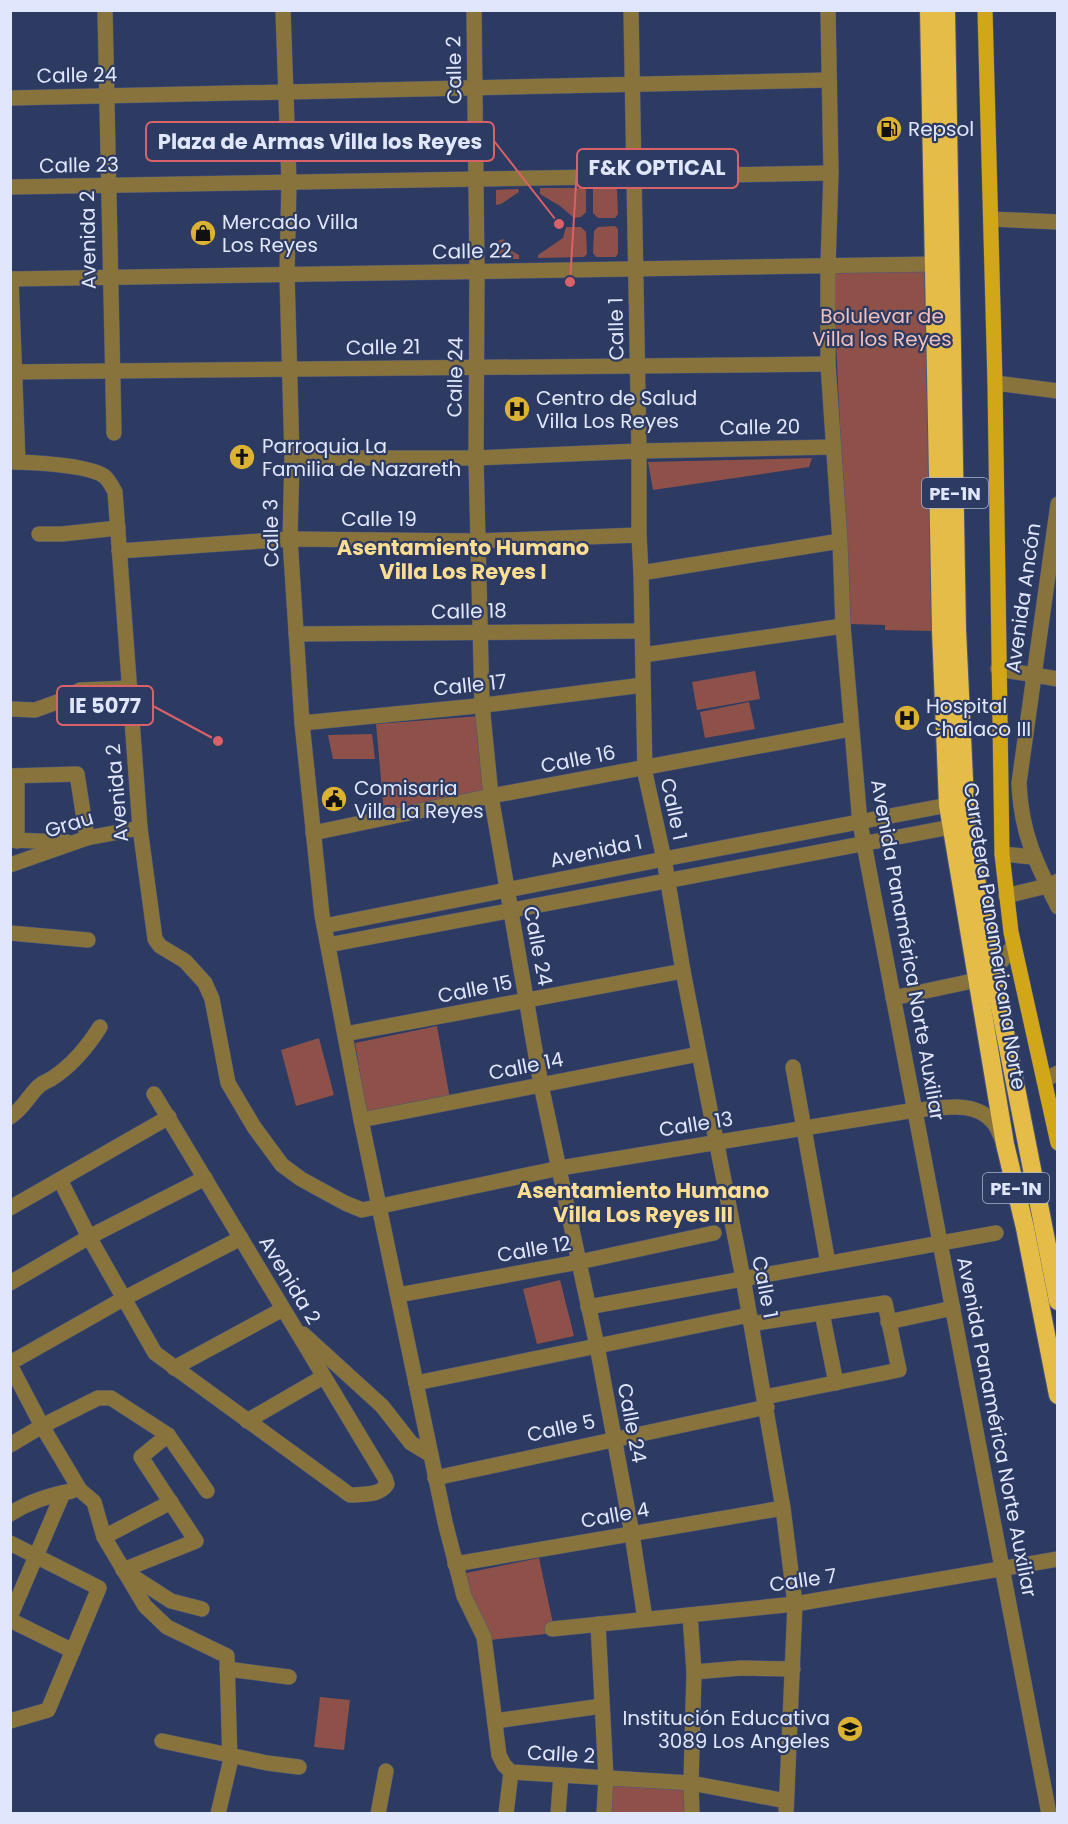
<svg xmlns="http://www.w3.org/2000/svg" width="1068" height="1824" viewBox="0 0 1068 1824" font-family="Poppins,sans-serif">
<style>
.green{fill:#8e5149}
.lines{fill:none;stroke-linecap:round;stroke-linejoin:round}
.minor-casing{stroke:#4a567b;stroke-width:16}
.major-casing{stroke:#4a567b;stroke-width:16}
.highway-casing{stroke:#4a567b;stroke-width:20}
.minor{stroke:#88733c;stroke-width:15}
.major{stroke:#d2a619;stroke-width:15}
.highway{stroke:#e6bc49;stroke-width:18}
.labels{text-anchor:middle;dominant-baseline:central;stroke-width:4.5;stroke-linejoin:round;paint-order:stroke}
.shield{fill:#2d3a62;stroke:#aab3ce;stroke-width:1.5}
.shield-label{font-size:18px;font-weight:bold;fill:#e0e7fc}
.street-label{font-size:20px;fill:#e0e7fc;stroke:#2d3a62}
.poi-label{font-size:20px;fill:#e0e7fc;stroke:#2d3a62;text-anchor:start}
.park-label{font-size:20px;fill:#f1c0b8;stroke:#2d3a62}
.neighbourhood-label{font-size:21px;font-weight:bold;fill:#fcde92;stroke:#2d3a62}
.leader{fill:none;stroke:#d96168;stroke-width:2}
.callout-dot{fill:#d96168;stroke:#2d3a62;stroke-width:2}
.callout{fill:#2d3a62;stroke:#d96168;stroke-width:2}
.callout-label{font-size:21px;text-anchor:middle;font-weight:bold;fill:#e0e7fc}
</style>
<rect width="100%" height="100%" fill="#2d3a62"/>
<g class="green">
<path d="M593 187H614L617 190 618 214 615 218H598L593 213Z"/>
<path d="M540 188H586V212L581 217 574 218 560 206 540 194Z"/>
<path d="M518 189 519 192 501 204 496 205V190Z"/>
<path d="M615 226 618 229V253L616 257H596L593 253 594 231 598 227Z"/>
<path d="M566 227H581L586 232 587 254 584 257 538 258V255L563 238Z"/>
<path d="M503 239 506 242V248L519 255V259H497L496 242Z"/>
<path d="M929 270 934 631 885 630V625L849 624 833 276 837 271Z"/>
<path d="M812 458 809 467 653 490 648 462Z"/>
<path d="M755 671 760 699 697 710 692 682Z"/>
<path d="M749 702 755 729 705 738 700 712Z"/>
<path d="M480 716 486 793 384 812 376 724Z"/>
<path d="M372 734 375 759H333L328 735Z"/>
<path d="M437 1026 450 1099 367 1115 355 1043Z"/>
<path d="M319 1038 334 1095 296 1106 281 1050Z"/>
<path d="M560 1280 574 1336 537 1344 523 1289Z"/>
<path d="M539 1558 555 1633 490 1640 461 1574Z"/>
<path d="M320 1697 350 1700 344 1750 314 1747Z"/>
<path d="M612 1783 684 1787 689 1813 610 1814Z"/>
</g>
<g class="lines">
<g class="minor-casing">
<g id="minor">
<path d="M105 10 114 433"/>
<path d="M283 10 289 182 287 274 292 458 290 539 302 723 322 915 361 1120 445 1522 464 1596 484 1637 499 1755 504 1765 511 1772 506 1814"/>
<path d="M474 10 477 272 476 458 482 705 491 796 541 1085 597 1346 632 1534 645 1619"/>
<path d="M631 10 639 451V535L641 573 645 773 664 859 683 971 743 1278 783 1508 795 1604 786 1814"/>
<path d="M828 10 831 173 828 266V364L840 541 843 626 860 823 1049 1814"/>
<path d="M10 98 829 80"/>
<path d="M10 187 831 173"/>
<path d="M991 219 1058 222"/>
<path d="M10 279 935 264"/>
<path d="M11 279 18 462"/>
<path d="M10 372 828 364"/>
<path d="M995 383 1058 391"/>
<path d="M292 458H476L639 451 834 447"/>
<path d="M10 462C31 462 88 465 104 476 109 480 112 486 115 492L140 828 155 939 160 946 185 961 205 983 212 999 228 1083 254 1127 282 1165 301 1179 345 1203 362 1210 560 1168 915 1110C940 1109 974 1099 993 1122 997 1126 999 1133 1002 1139"/>
<path d="M1058 504 1019 783C1021 833 1036 863 1058 907"/>
<path d="M39 534H62L118 528"/>
<path d="M119 551 290 539 478 541 639 535"/>
<path d="M641 573 840 541"/>
<path d="M296 634 642 631"/>
<path d="M643 655 843 626"/>
<path d="M998 669 1058 679"/>
<path d="M10 709 35 710 60 701 80 690 130 688"/>
<path d="M302 723 477 706 643 685"/>
<path d="M10 776 77 774 87 838"/>
<path d="M17 776V841"/>
<path d="M313 833 491 796 851 729"/>
<path d="M10 840 67 842"/>
<path d="M1002 854 1033 857"/>
<path d="M10 865 87 838 140 828"/>
<path d="M1006 896 1047 886 1058 881"/>
<path d="M324 926 664 859 948 805"/>
<path d="M10 933 88 940"/>
<path d="M328 945 951 827"/>
<path d="M893 998 977 980 993 972 1014 945"/>
<path d="M345 1034 683 971"/>
<path d="M793 1067 828 1263"/>
<path d="M1044 1080 1058 1073"/>
<path d="M10 1117C25 1107 28 1096 39 1086 42 1083 47 1081 51 1079 70 1067 88 1046 100 1027"/>
<path d="M361 1120 699 1054"/>
<path d="M60 1180 89 1237 155 1353 350 1495C363 1494 380 1496 387 1484L385 1478 154 1094"/>
<path d="M10 1208 169 1117"/>
<path d="M10 1283 89 1237 205 1178"/>
<path d="M398 1295 579 1262 714 1233"/>
<path d="M588 1307 996 1233"/>
<path d="M822 1313 836 1383"/>
<path d="M888 1322 953 1308"/>
<path d="M751 1324 885 1303 899 1370 765 1397"/>
<path d="M303 1334 382 1406 411 1443 431 1455"/>
<path d="M10 1363 123 1299 241 1238"/>
<path d="M10 1365 42 1426 80 1490 94 1502 104 1537 145 1606 167 1627 227 1656 230 1763 218 1814"/>
<path d="M174 1368 283 1309"/>
<path d="M416 1383 749 1315"/>
<path d="M247 1421 323 1377"/>
<path d="M10 1445 42 1426 98 1398H111L168 1435 207 1491"/>
<path d="M435 1478 767 1407"/>
<path d="M10 1514C30 1501 49 1495 72 1491"/>
<path d="M104 1537 171 1502"/>
<path d="M10 1543 99 1588 48 1710 10 1721"/>
<path d="M455 1564 783 1508"/>
<path d="M123 1570 196 1541 141 1457 168 1435"/>
<path d="M126 1572 171 1601 202 1609"/>
<path d="M690 1615 694 1672 691 1783 692 1814"/>
<path d="M10 1617 63 1493"/>
<path d="M10 1620 73 1651"/>
<path d="M598 1624 606 1778 604 1814"/>
<path d="M552 1629 795 1604 1058 1559"/>
<path d="M227 1669 289 1677"/>
<path d="M694 1672 741 1668 793 1669"/>
<path d="M495 1721 602 1706"/>
<path d="M162 1741 267 1763 299 1767"/>
<path d="M511 1772 691 1783 786 1801"/>
<path d="M378 1814 386 1771"/>
<path d="M558 1814 561 1775"/>
</g>
</g>
<g class="major-casing">
<path id="major" d="M985 10 995 383 1002 854 1011 932 1058 1143"/>
</g>
<g class="highway-casing">
<g id="highway">
<path d="M929 10 941 631 948 805 1005 1144 1025 1228 1058 1395"/>
<path d="M946 10 957 630 966 822 988 946 1058 1301"/>
</g>
</g>
<use href="#minor" class="minor"/>
<use href="#major" class="major"/>
<use href="#highway" class="highway"/>
</g>
<defs>
<g id="fuel-disc" transform="scale(1.35)"><circle r="9.5" fill="#dcb233" stroke="#2d3a62"/><path d="M-5.5-6h7V0h2V4h1.3V-2.5L3-4.5l.8-.8L6-3V5H2.5V1h-1V6h-7ZM-4.2-4.7v3.2H.2V-4.7Z" fill="#111"/></g>
<g id="shop-disc" transform="scale(1.35)"><circle r="9.5" fill="#dcb233" stroke="#2d3a62"/><path d="M-5-2.5h2.3a2.7 3.5 0 0 1 5.4 0H5L5.5 6h-11ZM-1.5-2.5h3a1.5 2.3 0 0 0-3 0Z" fill="#111"/></g>
<g id="hospital-disc" transform="scale(1.35)"><circle r="9.5" fill="#dcb233" stroke="#2d3a62"/><path d="M-5-5h3v3.5h4V-5h3V5h-3V1.5h-4V5h-3Z" fill="#111"/></g>
<g id="church-disc" transform="scale(1.35)"><circle r="9.5" fill="#dcb233" stroke="#2d3a62"/><path d="M-1.2-6h2.4v3.5h3.3v2.4h-3.3V6h-2.4V-.1h-3.3v-2.4h3.3Z" fill="#111"/></g>
<g id="civic-disc" transform="scale(1.35)"><circle r="9.5" fill="#dcb233" stroke="#2d3a62"/><path d="M-.6-6.5H3V-4.5H.6V-3L4-1V1h2V6H-6V1h2V-1L-.6-3ZM-1.2 2.5V6h2.4V2.5Z" fill="#111"/></g>
<g id="school-disc" transform="scale(1.35)"><circle r="9.5" fill="#dcb233" stroke="#2d3a62"/><path d="M0-5L7-2L0 1L-7-2ZM-4 1L0 2.5L4 1V4Q0 6-4 4Z" fill="#111"/></g>
</defs>
<g fill-rule="evenodd">
<use href="#fuel-disc" x="889" y="129"/>
<use href="#shop-disc" x="203" y="233"/>
<use href="#hospital-disc" x="517" y="409"/>
<use href="#church-disc" x="242" y="457"/>
<use href="#hospital-disc" x="907" y="718"/>
<use href="#civic-disc" x="334" y="799"/>
<use href="#school-disc" x="850" y="1729"/>
</g>
<g class="labels">
<g class="shield">
<rect x="922" y="478" width="66" height="30" rx="4.5"/>
<rect x="983" y="1173" width="66" height="30" rx="4.5"/>
</g>
<g class="shield-label">
<text x="955" y="493">PE-1N</text>
<text x="1016" y="1188">PE-1N</text>
</g>
<g class="street-label">
<text transform="translate(454 70) rotate(-91)">Calle 2</text>
<text transform="translate(77 75) rotate(-1)">Calle 24</text>
<text transform="translate(79 165) rotate(-1)">Calle 23</text>
<text transform="translate(88 240) rotate(-91)">Avenida 2</text>
<text transform="translate(472 251) rotate(-1)">Calle 22</text>
<text transform="translate(616 329) rotate(-91)">Calle 1</text>
<text transform="translate(383 347) rotate(-1)">Calle 21</text>
<text transform="translate(455 377) rotate(-89)">Calle 24</text>
<text transform="translate(760 427) rotate(-1)">Calle 20</text>
<text x="379" y="519">Calle 19</text>
<text transform="translate(271 533) rotate(-91)">Calle 3</text>
<text transform="translate(1023 598) rotate(-82)">Avenida Ancón</text>
<text transform="translate(469 611) rotate(-1)">Calle 18</text>
<text transform="translate(470 685) rotate(-6)">Calle 17</text>
<text transform="translate(578 759) rotate(-11)">Calle 16</text>
<text transform="translate(117 793) rotate(-95)">Avenida 2</text>
<text transform="translate(674 809) rotate(78)">Calle 1</text>
<text transform="translate(69 824) rotate(-17)">Grau</text>
<text transform="translate(596 851) rotate(-12)">Avenida 1</text>
<text transform="translate(995 936) rotate(81)">Carretera Panamericana Norte</text>
<text transform="translate(538 946) rotate(79)">Calle 24</text>
<text transform="translate(908 950) rotate(80)">Avenida Panamérica Norte Auxiliar</text>
<text transform="translate(475 989) rotate(-11)">Calle 15</text>
<text transform="translate(526 1066) rotate(-11)">Calle 14</text>
<text transform="translate(696 1124) rotate(-9)">Calle 13</text>
<text transform="translate(534 1249) rotate(-10)">Calle 12</text>
<text transform="translate(290 1280) rotate(59)">Avenida 2</text>
<text transform="translate(765 1287) rotate(79)">Calle 1</text>
<text transform="translate(632 1423) rotate(79)">Calle 24</text>
<text transform="translate(997 1427) rotate(79)">Avenida Panamérica Norte Auxiliar</text>
<text transform="translate(561 1428) rotate(-12)">Calle 5</text>
<text transform="translate(615 1515) rotate(-10)">Calle 4</text>
<text transform="translate(803 1580) rotate(-8)">Calle 7</text>
<text transform="translate(561 1754) rotate(3)">Calle 2</text>
</g>
<g class="poi-label">
<text x="908" y="129">Repsol</text>
<text x="222" y="222">Mercado Villa<tspan x="222" dy="23">Los Reyes</tspan></text>
<text x="536" y="398">Centro de Salud<tspan x="536" dy="23">Villa Los Reyes</tspan></text>
<text x="262" y="446">Parroquia La<tspan x="262" dy="23">Familia de Nazareth</tspan></text>
<text x="926" y="706">Hospital<tspan x="926" dy="23">Chalaco III</tspan></text>
<text x="354" y="788">Comisaria<tspan x="354" dy="23">Villa la Reyes</tspan></text>
<text x="830" y="1718" text-anchor="end">Institución Educativa<tspan x="830" dy="23">3089 Los Angeles</tspan></text>
</g>
<g class="park-label">
<text x="882" y="316">Bolulevar de<tspan x="882" dy="23">Villa los Reyes</tspan></text>
</g>
<g class="neighbourhood-label">
<text x="463" y="547">Asentamiento Humano<tspan x="463" dy="24">Villa Los Reyes I</tspan></text>
<text x="643" y="1190">Asentamiento Humano<tspan x="643" dy="24">Villa Los Reyes III</tspan></text>
</g>
</g>
<path class="leader" d="M559 224L494 141M570 282L577 168M218 741L153 706"/>
<g class="callout-dot">
<circle cx="559" cy="224" r="6"/>
<circle cx="570" cy="282" r="6"/>
<circle cx="218" cy="741" r="6"/>
</g>
<g class="callout">
<rect x="146" y="122" width="348" height="39" rx="6"/>
<rect x="577" y="149" width="161" height="39" rx="6"/>
<rect x="57" y="686" width="96" height="39" rx="6"/>
</g>
<g class="callout-label">
<text x="320" y="149">Plaza de Armas Villa los Reyes</text>
<text x="657" y="175">F&amp;K OPTICAL</text>
<text x="105" y="713">IE 5077</text>
</g>
<rect width="1068" height="1824" fill="none" stroke="#e0e7fc" stroke-width="24"/>
</svg>
